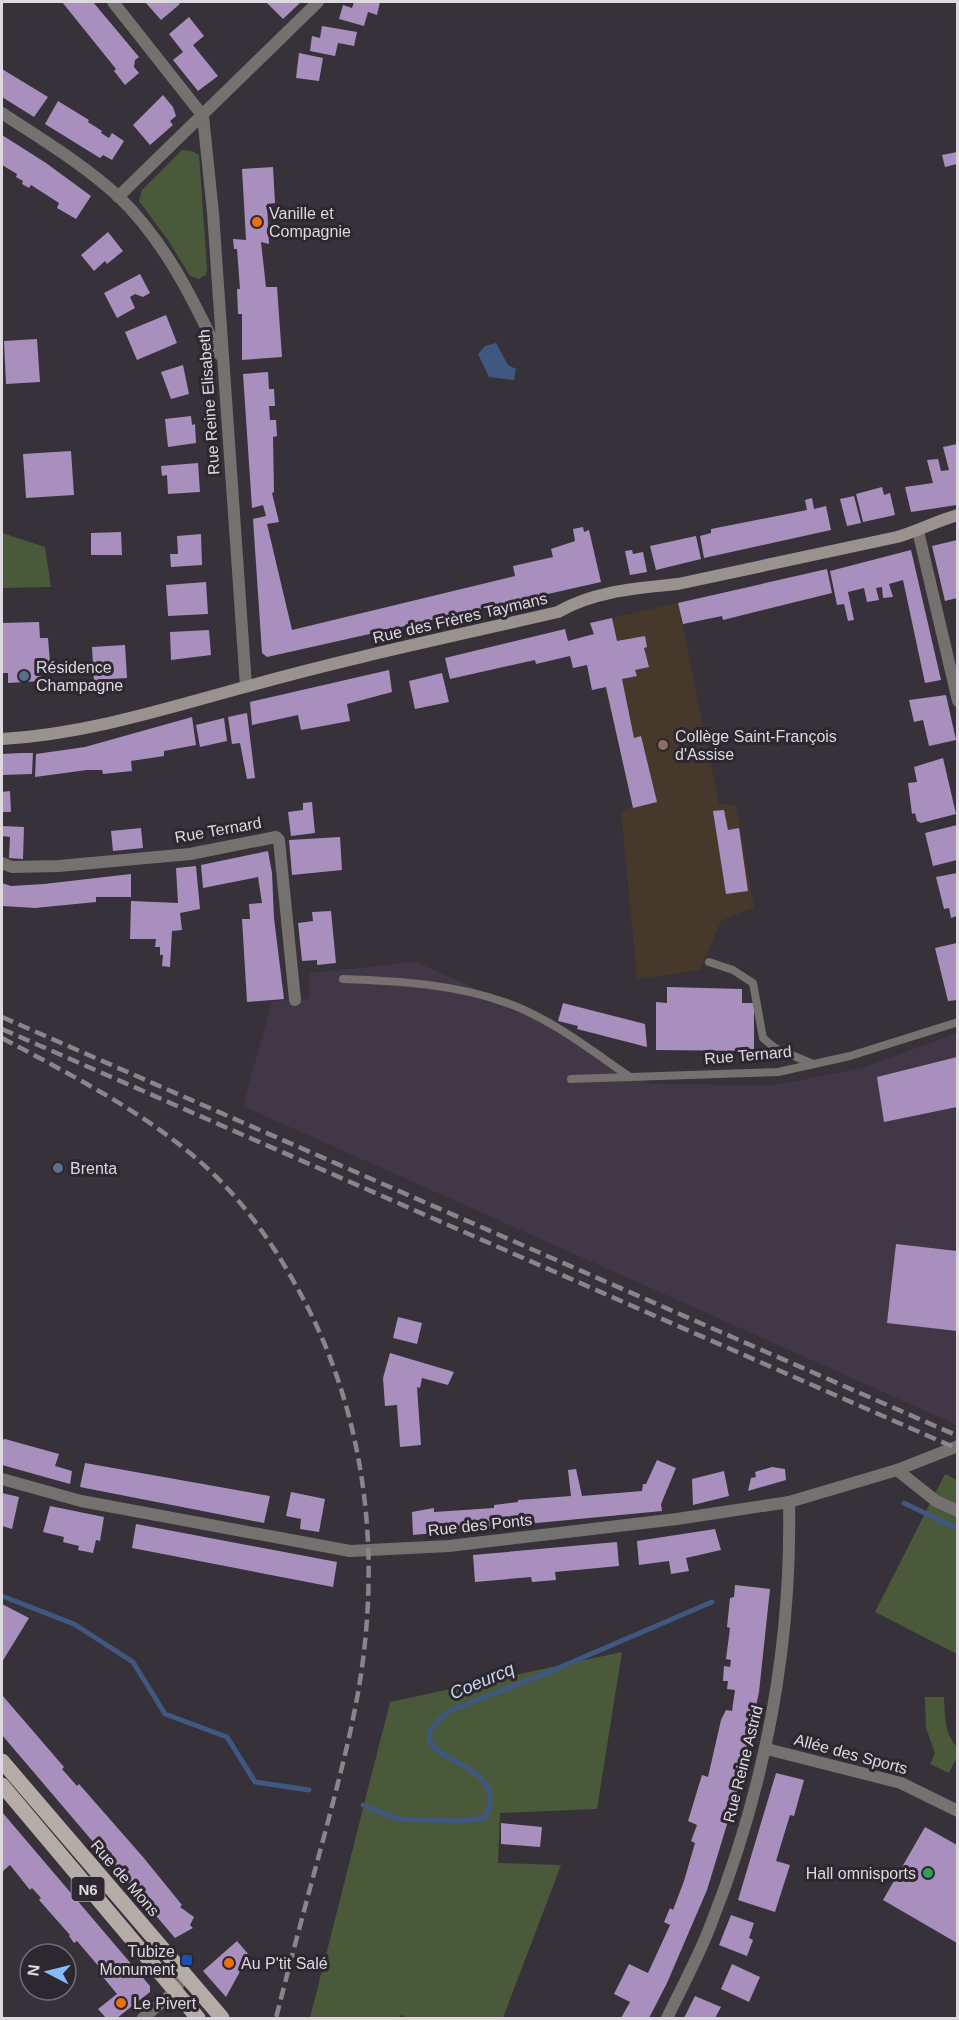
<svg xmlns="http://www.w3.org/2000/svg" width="959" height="2020" viewBox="0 0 959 2020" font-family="Arial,sans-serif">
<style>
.industrial{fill:#423746}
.education{fill:#46392b}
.green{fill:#4b593b}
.water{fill:#3e5881}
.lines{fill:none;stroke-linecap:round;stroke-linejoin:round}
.stream{stroke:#3e5881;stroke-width:5}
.building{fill:#a88fbe}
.lane{stroke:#75716e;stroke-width:8}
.street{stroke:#75716e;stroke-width:12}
.secondary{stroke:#9a928e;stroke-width:12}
.primary{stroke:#b6aca7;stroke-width:15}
.rail{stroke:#8a858c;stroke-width:4.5;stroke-dasharray:12 6;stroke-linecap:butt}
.food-dot{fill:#e8710a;stroke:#2d2730;stroke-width:2}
.service-dot{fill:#5c6f8a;stroke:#2d2730;stroke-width:2}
.education-dot{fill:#8d6e63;stroke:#2d2730;stroke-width:2}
.leisure-dot{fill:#2e9e5b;stroke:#2d2730;stroke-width:2}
.transit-dot{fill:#1a4fb4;stroke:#2d2730;stroke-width:2}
.labels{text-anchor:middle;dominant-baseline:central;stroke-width:6;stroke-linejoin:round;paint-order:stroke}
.shield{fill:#2d2730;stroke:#a8a4aa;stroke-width:1.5}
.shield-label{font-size:15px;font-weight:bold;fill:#ddd9df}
.poi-label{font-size:16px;fill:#ddd9df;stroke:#2d2730;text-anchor:start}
.street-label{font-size:16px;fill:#ddd9df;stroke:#2d2730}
.water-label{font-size:18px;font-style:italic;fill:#c7d9f3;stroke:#2d2730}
</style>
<rect width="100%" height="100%" fill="#37313a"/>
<path class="industrial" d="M416 962 553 1022 649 1084 775 1085 862 1068 957 1033V1425L243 1106 272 1001 309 999 310 973Z"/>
<path class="education" d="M678 603 719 804 736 805 754 907 721 921 700 970 637 979 621 811 633 807 590 623Z"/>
<g class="green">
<path d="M182 150 192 151 199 155 207 269 206 275 199 279 190 276 168 240 139 201 142 190Z"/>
<path d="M2 533 45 547 51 587 2 588Z"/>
<path d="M945 1474 957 1480V1654L875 1612Z"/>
<path d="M622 1652 597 1809 500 1813 498 1863 561 1865 503 2018H406L402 2015 397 2018H310L390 1702Z"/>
<path d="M925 1697H944C945 1715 944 1733 957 1747V1757L949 1773 930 1764 935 1753 926 1728Z"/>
</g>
<path class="water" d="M496 343 508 365 516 369 514 380 489 377 478 354 485 346Z"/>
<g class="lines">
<g class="stream">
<path d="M904 1503 958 1529"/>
<path d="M2 1596 74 1624 133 1662 165 1714 227 1737 255 1782 309 1790"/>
<path d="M363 1805 398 1819 461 1821 484 1818C521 1755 378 1763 449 1711L549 1672 712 1602"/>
</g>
</g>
<g class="building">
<path d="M62 2H93L139 57 135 60 134 67 139 73 125 85 114 71 116 69Z"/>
<path d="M145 2H177L180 4 161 20Z"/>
<path d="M266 2H301L283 19Z"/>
<path d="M354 2H380L377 15 368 12 364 26 339 19 343 5 352 8Z"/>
<path d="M189 17 204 36 193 45 218 76 198 91 173 60 183 52 169 34Z"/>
<path d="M322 26 357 32 354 46 338 43 335 56 310 51 312 36 320 38Z"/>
<path d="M299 53 323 58 319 81 296 78Z"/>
<path d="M2 69 48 97 34 117 2 97Z"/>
<path d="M163 95 173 107 176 116 170 121 173 125 150 145 133 125Z"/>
<path d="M58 101 89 120 88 122 102 131 101 133 109 138 112 133 124 141 112 160 103 155 100 158 45 124Z"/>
<path d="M2 135 46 163 91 196 76 219 57 208 59 203 31 185 29 188 22 184 23 181 16 177 17 174 2 165Z"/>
<path d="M957 152V164L945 167 942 155Z"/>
<path d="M273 167 275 203 267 204 269 244 261 242 266 287H277L282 357 242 360V314H238L237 289H240L237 249H234L233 239 246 240 242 169Z"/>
<path d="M108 232 123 251 107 264 105 261 94 271 81 255Z"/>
<path d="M140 274 150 293 143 297 135 294 130 297 135 308 117 318 104 293Z"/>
<path d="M166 315 177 343 137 360 125 332Z"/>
<path d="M37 339 40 382 6 384 4 341Z"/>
<path d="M183 365 189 394 171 399 161 372Z"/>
<path d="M268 372 269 389H274L275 406H269L270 420H276L277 436 273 437 274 492 272 493 279 522 267 524 292 630 515 576 513 566 553 557 551 549 575 541 573 529 583 527 584 532 589 530 601 582 267 657 262 653 253 519 266 516 263 505 252 508 243 374Z"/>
<path d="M191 416 192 425 195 424 196 443 168 447 165 419Z"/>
<path d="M957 444V505L911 512 905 487 933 483 927 460 938 459 941 471 949 470 943 447Z"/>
<path d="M71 451 74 495 26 498 23 454Z"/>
<path d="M198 463 200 492 168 494 167 475 162 476 161 466Z"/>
<path d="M882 487 884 495 890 493 895 515 863 522 856 494Z"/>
<path d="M854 496 861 523 847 526 840 499Z"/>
<path d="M812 498 814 509 826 506 831 530 704 558 700 536 711 533V529L807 510 805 500Z"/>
<path d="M121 532 122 555H91V533Z"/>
<path d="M201 534 202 565 171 567 170 554H178L177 536Z"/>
<path d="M696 536 701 559 656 570 650 546Z"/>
<path d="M957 540V598L945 601 932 546Z"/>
<path d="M632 550 633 554 643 552 647 572 630 575 625 551Z"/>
<path d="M911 550 941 680 925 683 903 580 889 584 893 597 883 598 882 587 876 588 879 600 867 602 864 588 848 592 854 620 848 621 844 604 837 605 830 571Z"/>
<path d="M827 569 832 593 723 620 722 616 683 624 678 603Z"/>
<path d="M206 582 208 614 168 616 166 585Z"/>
<path d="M612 618 617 641 645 636 647 647 644 648 649 667 635 670 637 676 622 679 634 738 641 736 657 802 633 808 606 687 592 690 587 665 573 668 570 656 536 664 535 660 450 679 445 658 565 629 568 641 594 634 590 623Z"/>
<path d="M39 622 40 638H48L50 662H40L41 681 8 683V673H2V623Z"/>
<path d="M209 630 211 655 171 660 170 632Z"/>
<path d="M125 645 127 678 109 679V683H94L92 647Z"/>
<path d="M389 670 392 692 347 704 350 721 301 730 298 715 252 725 250 702Z"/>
<path d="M442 673 449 702 415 709 409 681Z"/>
<path d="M946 695 956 740 929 746 923 720 914 722 909 700Z"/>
<path d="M247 713 255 778 247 779 240 743 232 744 228 717Z"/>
<path d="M192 717 196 745 164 751V756L131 761 132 771 103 774 102 770H87L35 777 36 754 85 747Z"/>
<path d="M224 718 227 741 200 747 196 725Z"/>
<path d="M21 753H33L32 774 2 775V754Z"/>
<path d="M943 758 956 814 921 823 917 821 915 813 912 814 908 783 917 782 914 767Z"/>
<path d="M10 791 11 812H2V792Z"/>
<path d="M312 802 315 833 291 836 288 812 303 810V803Z"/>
<path d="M724 810 728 830 739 828 748 891 726 894 713 811Z"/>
<path d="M957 825V860L933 866 925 833Z"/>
<path d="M2 826 24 827 23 859 9 858 10 837 2 836Z"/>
<path d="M141 828 143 848 113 851 111 831Z"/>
<path d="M340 837 342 870 292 875 289 840Z"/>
<path d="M268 851 272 873 274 918 284 999 247 1002 242 919H250L249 904 262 903 258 877 203 888 201 865Z"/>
<path d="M196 866 200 909 180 913 182 930 172 931 170 967 162 966 163 955H160V947H155L156 939H130L131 901 178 903 176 868Z"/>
<path d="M957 873V916L951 918 949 908 944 909 936 877Z"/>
<path d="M131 874V897H96V902L35 908 2 906V883L11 886 44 884Z"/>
<path d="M331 911 336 963 317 965V960L302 961 298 923 313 921 312 912Z"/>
<path d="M957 943V1000L948 1001 935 948Z"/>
<path d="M667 987 742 989V1003H754V1051L656 1050V1002L667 1003Z"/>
<path d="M563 1003 645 1024 647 1047 577 1029 578 1026 558 1021Z"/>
<path d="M957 1057V1107L884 1122 877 1077Z"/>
<path d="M896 1244 957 1251V1331L887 1323Z"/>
<path d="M398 1317 422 1323 417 1344 393 1338Z"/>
<path d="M390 1353 454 1372 448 1385 422 1378 420 1388 417 1387 421 1445 400 1447 397 1405 385 1406 383 1378Z"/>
<path d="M5 1439 59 1454 55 1466 72 1471 70 1484 2 1465V1440Z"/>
<path d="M657 1460 676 1468 661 1504 662 1511 413 1535 412 1512 434 1508V1512L494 1508V1505L518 1502V1500L571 1496 568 1470 576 1469 582 1496 642 1491 643 1484H646Z"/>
<path d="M85 1463 270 1496 264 1523 80 1487Z"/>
<path d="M772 1467 785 1469 786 1480 748 1491 751 1478 756 1477 755 1472Z"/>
<path d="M724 1471 729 1496 693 1505 692 1479Z"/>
<path d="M291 1492 325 1499 319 1532 300 1529 301 1519 286 1516Z"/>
<path d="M2 1493 19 1497 12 1529 2 1526Z"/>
<path d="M50 1506 104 1517 100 1541 96 1540 93 1553 78 1550 79 1546 63 1542 64 1537 43 1532Z"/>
<path d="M136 1524 337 1562 333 1587 132 1548Z"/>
<path d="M715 1529 721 1550 686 1558 689 1571 671 1574 669 1561 639 1565 637 1541Z"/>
<path d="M617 1542 619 1566 555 1572 556 1580 532 1582 531 1577 475 1582 473 1555Z"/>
<path d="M735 1585 770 1589 759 1692 739 1785 707 1890 667 1983 649 2018H621L630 2002 614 1994 629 1964 648 1973 670 1925 664 1922 670 1908 673 1910 684 1881 695 1843 691 1841 697 1825 688 1821 702 1775 708 1777 721 1720 726 1710 732 1711 735 1690 727 1689 728 1681H723L724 1666 730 1667 731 1660 726 1659 730 1628 727 1627 730 1598 734 1597Z"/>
<path d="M2 1604 29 1618 2 1662Z"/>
<path d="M2 1695 64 1767 62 1769 77 1786 79 1784 143 1857 182 1905 180 1907 194 1917 190 1925 193 1928 175 1938 2 1735Z"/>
<path d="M776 1773 804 1780 794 1816 790 1815 776 1861 790 1865 775 1912 738 1900Z"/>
<path d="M2 1812 150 1986V1992L117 2018H106L98 2009 117 1994 103 1977 106 1975 77 1941 74 1943 69 1936 70 1935 39 1900 41 1898 32 1888 30 1890 10 1865 2 1872Z"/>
<path d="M501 1823 542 1827 540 1847 501 1844Z"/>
<path d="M925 1827 957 1845V1943L883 1900Z"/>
<path d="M731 1915 754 1923 749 1938 753 1940 747 1956 719 1945Z"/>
<path d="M237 1941 249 1955 226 1997 203 1971Z"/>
<path d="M732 1964 760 1977 749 2002 721 1989Z"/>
<path d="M695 1996 721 2007 715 2018H684Z"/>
</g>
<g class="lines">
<g class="lane">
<path d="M709 962 733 970 753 983 763 1038 775 1048 813 1064"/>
<path d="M343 979C398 981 455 984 507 1003 550 1018 592 1051 630 1077"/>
<path d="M571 1079 778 1072 850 1056 958 1022"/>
</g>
<g class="street">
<path d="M113 2 203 116"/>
<path d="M2 113C41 139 83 164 118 196 164 240 192 297 219 354"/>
<path d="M203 116 213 213 246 686"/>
<path d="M118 197 318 2"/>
<path d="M918 531 958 701"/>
<path d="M2 863 12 867 59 866 190 854 276 837 279 840 295 1000"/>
<path d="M897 1470 936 1501 958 1511"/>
<path d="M2 1479 81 1501 350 1551 449 1546 677 1519 789 1502 897 1470 958 1446"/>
<path d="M767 1749 901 1783 958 1811"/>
<path d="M143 2018 174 1992 184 1975"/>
<path d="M667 2018C682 1987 699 1956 711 1924 765 1788 792 1648 789 1502"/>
</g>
<path class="secondary" d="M2 739C86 734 164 709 245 687 348 658 454 636 558 612 593 591 638 588 678 584L897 537C918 531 936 521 958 515"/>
<g class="primary">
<path d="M2 1761 222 2018"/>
<path d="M2 1785 198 2018"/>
</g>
<g class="rail">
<path d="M2 1017 958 1436"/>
<path d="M2 1029 958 1449"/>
<path d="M2 1038C69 1074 139 1109 197 1159 244 1199 279 1252 307 1306 360 1410 377 1527 365 1642 359 1705 342 1768 326 1829 309 1892 292 1955 276 2018"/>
</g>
</g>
<g class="food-dot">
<circle cx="257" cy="222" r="6"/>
<circle cx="229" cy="1963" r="6"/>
<circle cx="121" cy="2003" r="6"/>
</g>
<g class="service-dot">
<circle cx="24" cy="676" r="6"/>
<circle cx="58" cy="1168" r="6"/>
</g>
<circle class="education-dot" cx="663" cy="745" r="6"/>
<circle class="leisure-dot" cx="928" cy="1873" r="6"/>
<rect class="transit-dot" x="181" y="1954" width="12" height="12" rx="3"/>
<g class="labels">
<rect class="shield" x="71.5" y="1877" width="33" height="24" rx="4.5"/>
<g class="shield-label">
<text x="88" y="1889">N6</text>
</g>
<g class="poi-label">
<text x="269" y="213">Vanille et<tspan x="269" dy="18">Compagnie</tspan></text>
<text x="36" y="667">Résidence<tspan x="36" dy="18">Champagne</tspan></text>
<text x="675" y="736">Collège Saint-François<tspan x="675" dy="18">d'Assise</tspan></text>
<text x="70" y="1168">Brenta</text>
<text x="916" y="1873" text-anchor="end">Hall omnisports</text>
<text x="175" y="1951" text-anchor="end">Tubize<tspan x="175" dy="18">Monument</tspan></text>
<text x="241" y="1963">Au P'tit Salé</text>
<text x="133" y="2003">Le Pivert</text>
</g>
<g class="street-label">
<text transform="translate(209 402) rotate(-94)">Rue Reine Elisabeth</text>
<text transform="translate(460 618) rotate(-13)">Rue des Frères Taymans</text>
<text transform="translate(218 830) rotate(-10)">Rue Ternard</text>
<text transform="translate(748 1055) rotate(-5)">Rue Ternard</text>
<text transform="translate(480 1525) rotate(-6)">Rue des Ponts</text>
<text transform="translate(851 1754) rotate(15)">Allée des Sports</text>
<text transform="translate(743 1764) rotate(-76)">Rue Reine Astrid</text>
<text transform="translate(125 1878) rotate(49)">Rue de Mons</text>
</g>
<g class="water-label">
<text transform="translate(482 1681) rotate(-23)">Coeurcq</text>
</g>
</g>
<rect width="959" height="2020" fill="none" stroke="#ddd9df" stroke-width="6"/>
<g transform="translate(48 1972) rotate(277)"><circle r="28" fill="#2d2730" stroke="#736e76" stroke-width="1.5"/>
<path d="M0-4.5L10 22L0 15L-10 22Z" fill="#86bbfb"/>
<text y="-9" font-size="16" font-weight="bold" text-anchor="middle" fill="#ddd9df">N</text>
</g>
</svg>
